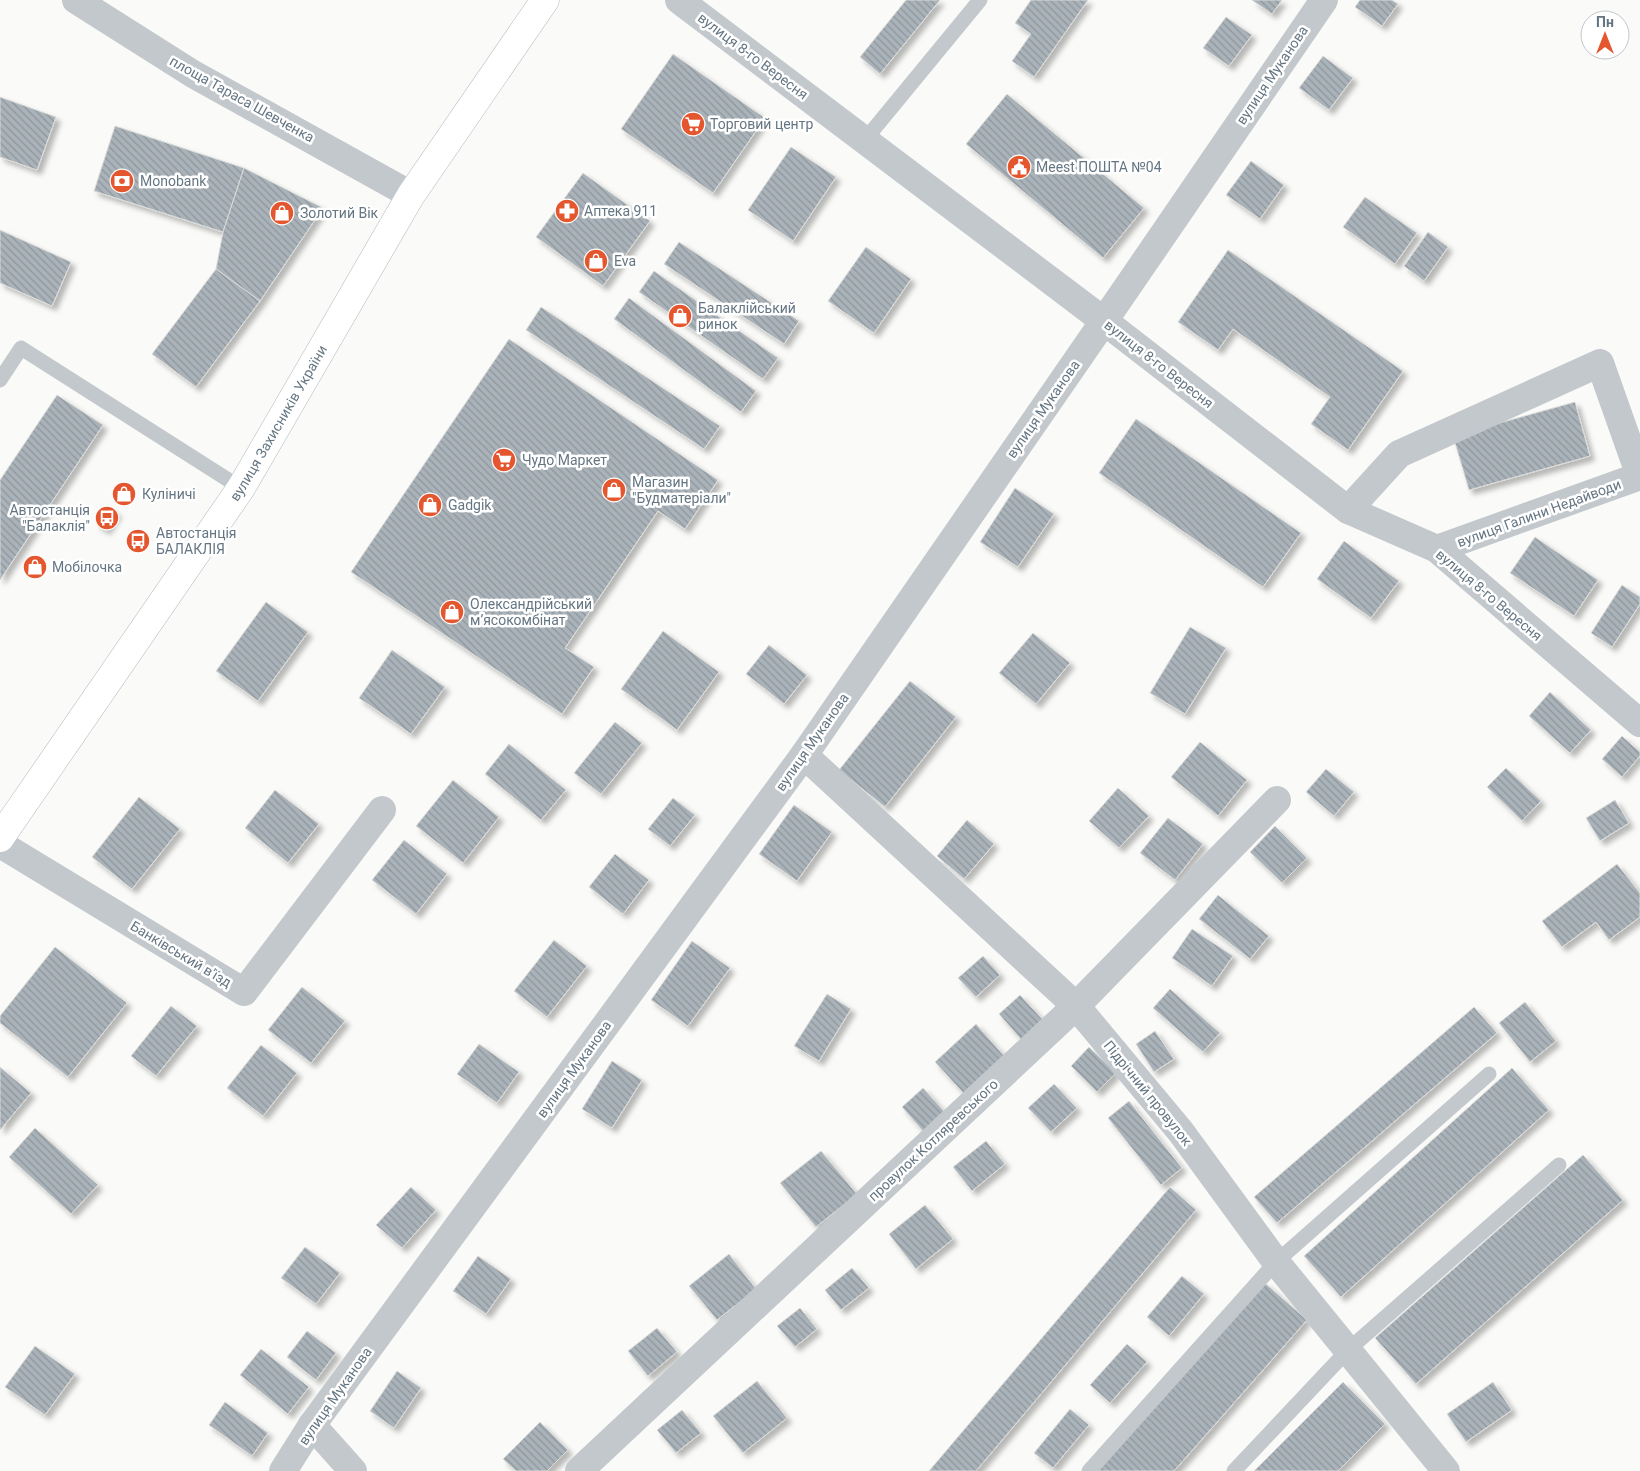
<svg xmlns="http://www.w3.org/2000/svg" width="1640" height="1471" viewBox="0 0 1640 1471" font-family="Roboto,sans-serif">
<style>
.building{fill:url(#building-back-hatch);stroke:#dcdcda;filter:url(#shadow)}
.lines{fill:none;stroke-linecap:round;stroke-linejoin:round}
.secondary-casing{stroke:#b3babf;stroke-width:29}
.lane{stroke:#c3c8cc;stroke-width:15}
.street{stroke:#c3c8cc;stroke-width:28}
.secondary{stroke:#fff;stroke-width:28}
.labels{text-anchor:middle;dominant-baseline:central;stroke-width:5;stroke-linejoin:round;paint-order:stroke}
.street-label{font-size:14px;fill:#657683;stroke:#fff}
.poi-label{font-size:14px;fill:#657683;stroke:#fff;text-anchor:start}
</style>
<defs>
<pattern id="building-back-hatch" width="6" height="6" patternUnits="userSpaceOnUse" patternTransform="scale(1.25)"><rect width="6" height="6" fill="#aab3b9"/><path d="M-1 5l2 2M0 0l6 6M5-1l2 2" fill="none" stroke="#8e969c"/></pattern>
<filter id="shadow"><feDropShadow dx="4.5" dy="4.5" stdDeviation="2.5" flood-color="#0004"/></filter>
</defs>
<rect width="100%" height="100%" fill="#fafaf8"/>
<g class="building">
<path d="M906 0H940L880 74 860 57Z"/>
<path d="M1031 0H1088L1034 77 1012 61 1031 34 1015 23Z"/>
<path d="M1252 0H1282L1272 14Z"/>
<path d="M1360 0H1392L1398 4 1382 26 1355 7Z"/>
<path d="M1226 17 1252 35 1229 66 1203 48Z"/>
<path d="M673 54 765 118 713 193 621 129Z"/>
<path d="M1323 56 1353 78 1329 110 1299 88Z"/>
<path d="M1007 94 1144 208 1103 258 966 144Z"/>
<path d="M0 97 56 117 37 170 0 157Z"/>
<path d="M115 126 244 168 223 232 94 191Z"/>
<path d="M791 147 836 177 793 241 748 210Z"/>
<path d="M1251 161 1284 185 1260 219 1226 195Z"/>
<path d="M244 168 323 208 260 301 216 269 223 232Z"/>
<path d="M583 173 650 221 603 286 536 237Z"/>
<path d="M1365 197 1417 233 1395 264 1343 227Z"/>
<path d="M0 230 71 262 52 306 0 283Z"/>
<path d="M1428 232 1448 247 1424 281 1404 266Z"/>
<path d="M679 242 799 321 784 344 664 264Z"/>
<path d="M866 247 911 279 874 333 828 301Z"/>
<path d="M1228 250 1403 371 1348 450 1311 424 1330 397 1233 329 1218 350 1178 322Z"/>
<path d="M216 269 260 301 196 387 152 354Z"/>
<path d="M654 271 778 358 763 379 639 292Z"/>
<path d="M629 298 756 391 741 412 614 319Z"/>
<path d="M541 307 720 426 704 449 526 330Z"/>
<path d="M509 339 718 480 685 529 658 511 565 648 594 667 562 714 351 572Z"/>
<path d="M57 395 103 425 0 580V480Z"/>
<path d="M1575 402 1590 456 1469 490 1453 436Z"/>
<path d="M1136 419 1301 533 1263 587 1099 473Z"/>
<path d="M1015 488 1054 514 1018 567 980 542Z"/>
<path d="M107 507 117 513 106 530 96 524Z"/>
<path d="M1535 537 1598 580 1574 616 1510 573Z"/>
<path d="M1344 541 1399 581 1371 618 1317 579Z"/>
<path d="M1622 585 1640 597V604L1612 647 1591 633Z"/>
<path d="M266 602 308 632 258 701 216 671Z"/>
<path d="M1190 627 1226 648 1185 714 1150 693Z"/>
<path d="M663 631 719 672 677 730 621 689Z"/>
<path d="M1033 633 1070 663 1036 704 999 673Z"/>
<path d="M769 645 807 675 784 704 746 674Z"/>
<path d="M392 650 445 687 411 734 359 698Z"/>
<path d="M910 681 956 717 885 807 839 770Z"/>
<path d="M1550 692 1591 730 1570 753 1529 716Z"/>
<path d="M615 722 642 743 601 794 574 773Z"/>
<path d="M1622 736 1640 752V756L1622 777 1602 759Z"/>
<path d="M1200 742 1247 780 1218 816 1171 777Z"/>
<path d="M509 744 566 790 541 820 485 774Z"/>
<path d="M1506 768 1541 801 1522 821 1487 787Z"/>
<path d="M1326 769 1354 792 1334 816 1306 792Z"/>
<path d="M453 780 499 817 463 863 416 826Z"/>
<path d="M1118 788 1149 816 1119 848 1089 821Z"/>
<path d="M275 790 319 824 288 863 245 828Z"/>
<path d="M139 797 180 829 132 889 92 857Z"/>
<path d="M673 798 695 815 670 846 648 829Z"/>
<path d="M1615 800 1629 823 1600 841 1586 818Z"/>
<path d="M794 805 832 832 797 881 759 854Z"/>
<path d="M1168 818 1203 844 1175 880 1140 853Z"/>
<path d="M967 820 994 844 964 879 937 856Z"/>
<path d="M1275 826 1307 858 1282 883 1250 852Z"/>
<path d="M404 840 447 874 416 914 372 880Z"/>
<path d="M615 854 649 880 623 914 589 887Z"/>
<path d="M1617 864 1640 893V917L1609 940 1596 922 1562 947 1542 921Z"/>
<path d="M1218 895 1269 936 1250 959 1199 919Z"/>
<path d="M1192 929 1233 956 1212 986 1172 958Z"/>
<path d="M554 940 587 966 547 1017 514 991Z"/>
<path d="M692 941 730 968 688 1026 651 1000Z"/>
<path d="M55 947 127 1003 68 1077 0 1023V1016Z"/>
<path d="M983 956 1000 975 976 997 958 978Z"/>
<path d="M302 987 345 1021 311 1063 268 1030Z"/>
<path d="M1170 989 1220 1033 1203 1052 1153 1008Z"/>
<path d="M827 994 851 1009 819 1061 794 1046Z"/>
<path d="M1020 995 1046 1023 1024 1043 999 1014Z"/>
<path d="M1525 1002 1556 1041 1530 1062 1499 1023Z"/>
<path d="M171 1006 197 1026 156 1076 131 1056Z"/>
<path d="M1474 1007 1497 1033 1277 1223 1254 1197Z"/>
<path d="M976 1024 1006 1058 965 1095 935 1062Z"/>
<path d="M1155 1031 1174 1059 1154 1072 1136 1044Z"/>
<path d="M479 1044 519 1072 497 1103 457 1074Z"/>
<path d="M261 1045 297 1073 263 1116 227 1088Z"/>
<path d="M1089 1047 1116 1073 1097 1092 1071 1066Z"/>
<path d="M612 1061 642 1080 612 1128 582 1109Z"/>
<path d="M0 1067 31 1093 0 1130Z"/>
<path d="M1512 1068 1549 1110 1341 1297 1304 1256Z"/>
<path d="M1054 1084 1077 1108 1051 1132 1028 1108Z"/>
<path d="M923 1088 944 1111 923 1131 902 1107Z"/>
<path d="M1129 1101 1182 1168 1161 1185 1108 1118Z"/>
<path d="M35 1128 98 1185 71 1214 9 1157Z"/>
<path d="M986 1141 1005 1164 972 1191 953 1167Z"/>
<path d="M821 1151 857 1194 816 1227 780 1183Z"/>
<path d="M1583 1155 1623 1200 1416 1384 1375 1338Z"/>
<path d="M411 1187 436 1210 402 1248 376 1225Z"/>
<path d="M1170 1187 1196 1210 976 1471H929Z"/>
<path d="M925 1205 953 1239 916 1269 889 1234Z"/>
<path d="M305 1247 340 1273 316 1304 281 1278Z"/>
<path d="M729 1254 756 1289 717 1320 689 1286Z"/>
<path d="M478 1256 511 1279 486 1314 453 1291Z"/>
<path d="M852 1268 869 1288 841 1310 825 1290Z"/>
<path d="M1182 1276 1204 1294 1169 1336 1147 1317Z"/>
<path d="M1265 1283 1307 1320 1174 1471H1098Z"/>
<path d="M800 1308 817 1329 795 1347 777 1326Z"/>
<path d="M657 1328 677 1352 648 1376 628 1351Z"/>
<path d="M307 1331 336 1353 316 1380 287 1357Z"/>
<path d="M1127 1344 1147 1362 1110 1403 1090 1385Z"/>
<path d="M35 1346 75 1374 45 1415 5 1387Z"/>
<path d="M261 1349 309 1387 288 1414 240 1375Z"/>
<path d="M397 1371 421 1388 394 1428 370 1411Z"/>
<path d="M757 1381 787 1418 743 1453 713 1416Z"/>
<path d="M1343 1382 1385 1424 1338 1471H1254Z"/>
<path d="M1493 1382 1512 1410 1466 1442 1447 1414Z"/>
<path d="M225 1402 268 1433 252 1456 209 1425Z"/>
<path d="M1070 1409 1089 1425 1053 1468 1034 1453Z"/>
<path d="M682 1410 701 1433 676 1453 657 1430Z"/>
<path d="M540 1422 568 1450 547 1471H516L503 1459Z"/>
</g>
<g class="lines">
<g class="secondary-casing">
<g id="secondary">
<path id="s1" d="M0 838 241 488 411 195 545 0"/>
</g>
</g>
<g class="lane">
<path d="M864 141 980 0"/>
<path d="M0 380 21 348 241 488"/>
<path d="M1089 1471 1276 1262 1489 1074"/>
<path d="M1234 1471 1348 1350 1559 1165"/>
</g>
<g class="street">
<path d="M76 0 193 74 411 195"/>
<path d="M679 0 1104 321 1348 510 1437 549 1640 723"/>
<path d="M1348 510 1399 454 1600 363 1640 476"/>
<path d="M1437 549 1640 476"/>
<path d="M804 755 1076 1006 1181 1132 1276 1262 1446 1471"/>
<path d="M0 844 244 992 382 810"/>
<path d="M312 1425 353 1471"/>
<path d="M283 1471 312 1425 804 755 1104 321 1324 0"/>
<path d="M579 1471 1076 1006 1277 800"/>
</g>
<use href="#secondary" class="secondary"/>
</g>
<defs>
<g id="supermarket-disc" transform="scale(1.25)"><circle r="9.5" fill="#e4572e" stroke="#fff"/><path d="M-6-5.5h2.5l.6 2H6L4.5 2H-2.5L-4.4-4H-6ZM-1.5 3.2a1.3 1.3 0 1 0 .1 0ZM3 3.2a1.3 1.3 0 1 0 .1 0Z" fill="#fff"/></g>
<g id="civic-disc" transform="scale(1.25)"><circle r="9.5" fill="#e4572e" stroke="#fff"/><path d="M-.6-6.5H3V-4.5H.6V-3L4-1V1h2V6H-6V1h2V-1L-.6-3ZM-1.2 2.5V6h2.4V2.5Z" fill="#fff"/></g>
<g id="bank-disc" transform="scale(1.25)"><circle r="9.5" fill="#e4572e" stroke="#fff"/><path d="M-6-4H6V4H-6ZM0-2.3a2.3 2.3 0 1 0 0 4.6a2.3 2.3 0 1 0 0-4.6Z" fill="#fff"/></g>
<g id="pharmacy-disc" transform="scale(1.25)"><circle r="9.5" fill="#e4572e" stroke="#fff"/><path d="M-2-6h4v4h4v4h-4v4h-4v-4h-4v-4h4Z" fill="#fff"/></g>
<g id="shop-disc" transform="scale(1.25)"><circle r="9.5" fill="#e4572e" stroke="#fff"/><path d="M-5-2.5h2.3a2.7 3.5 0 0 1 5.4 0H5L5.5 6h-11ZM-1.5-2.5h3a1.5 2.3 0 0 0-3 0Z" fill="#fff"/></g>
<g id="bus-disc" transform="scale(1.25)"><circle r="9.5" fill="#e4572e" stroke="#fff"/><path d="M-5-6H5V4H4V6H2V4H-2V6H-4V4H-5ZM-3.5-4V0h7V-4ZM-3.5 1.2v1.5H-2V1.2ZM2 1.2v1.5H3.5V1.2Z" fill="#fff"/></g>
</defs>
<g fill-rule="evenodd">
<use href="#supermarket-disc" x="693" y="124"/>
<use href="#civic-disc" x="1019" y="167"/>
<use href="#bank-disc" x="122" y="181"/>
<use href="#pharmacy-disc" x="567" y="211"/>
<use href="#shop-disc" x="282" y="213"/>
<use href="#shop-disc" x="596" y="261"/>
<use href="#shop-disc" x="680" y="316"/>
<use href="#supermarket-disc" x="504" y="460"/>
<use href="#shop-disc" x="614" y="490"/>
<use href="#shop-disc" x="124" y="494"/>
<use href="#shop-disc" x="430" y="505"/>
<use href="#bus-disc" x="107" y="518"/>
<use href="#bus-disc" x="138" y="541"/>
<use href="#shop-disc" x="35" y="567"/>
<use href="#shop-disc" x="452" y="612"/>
</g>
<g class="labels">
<g class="street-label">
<text transform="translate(753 56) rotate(37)">вулиця 8-го Вересня</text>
<text transform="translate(1272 75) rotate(-56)">вулиця Муканова</text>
<text transform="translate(242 99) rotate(29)">площа Тараса Шевченка</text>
<text transform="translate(1159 364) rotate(38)">вулиця 8-го Вересня</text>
<text transform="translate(1043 409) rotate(-55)">вулиця Муканова</text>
<text stroke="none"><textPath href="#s1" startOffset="500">вулиця Захисників України</textPath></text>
<text transform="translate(1539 513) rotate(-20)">вулиця Галини Недайводи</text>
<text transform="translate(1489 595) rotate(40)">вулиця 8-го Вересня</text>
<text transform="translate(812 742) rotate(-55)">вулиця Муканова</text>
<text transform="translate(181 954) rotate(31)">Банківський в'їзд</text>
<text transform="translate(574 1069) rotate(-54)">вулиця Муканова</text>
<text transform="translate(1148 1093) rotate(51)">Підрічний провулок</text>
<text transform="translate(933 1140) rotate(-43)">провулок Котляревського</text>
<text transform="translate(335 1396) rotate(-55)">вулиця Муканова</text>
</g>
<g class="poi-label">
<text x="710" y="124">Торговий центр</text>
<text x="1036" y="167">Meest ПОШТА №04</text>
<text x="140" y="181">Monobank</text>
<text x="584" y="211">Аптека 911</text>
<text x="300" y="213">Золотий Вік</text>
<text x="614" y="261">Eva</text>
<text x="698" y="308">Балаклійський<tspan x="698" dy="16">ринок</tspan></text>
<text x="522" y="460">Чудо Маркет</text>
<text x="632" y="482">Магазин<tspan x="632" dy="16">"Будматеріали"</tspan></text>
<text x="142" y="494">Куліничі</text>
<text x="448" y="505">Gadgik</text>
<text x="90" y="510" text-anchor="end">Автостанція<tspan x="90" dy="16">"Балаклія"</tspan></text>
<text x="156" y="533">Автостанція<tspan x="156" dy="16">БАЛАКЛІЯ</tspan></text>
<text x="52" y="567">Мобілочка</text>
<text x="470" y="604">Олександрійський<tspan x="470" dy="16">мʼясокомбінат</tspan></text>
</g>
</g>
<g transform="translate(1605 35)"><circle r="24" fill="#ffffff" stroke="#c1c8cd"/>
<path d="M0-4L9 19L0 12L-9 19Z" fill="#e4572e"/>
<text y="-8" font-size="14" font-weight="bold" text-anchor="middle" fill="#657683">Пн</text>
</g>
</svg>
